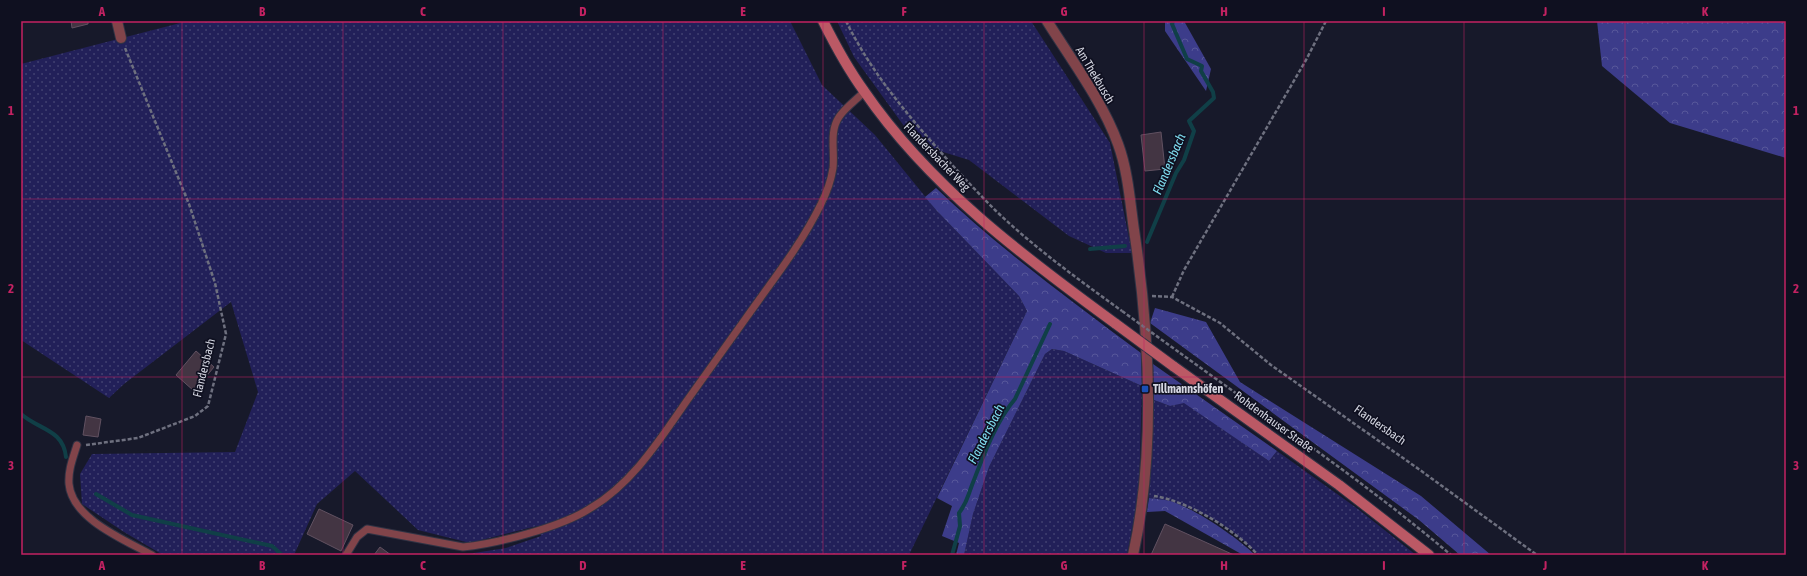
<svg xmlns="http://www.w3.org/2000/svg" width="1807" height="576" viewBox="0 0 1807 576" font-family="'Asap Condensed',sans-serif">
<style>
.grass{fill:url(#grass-dots)}
.forest{fill:url(#forest-crowns)}
.lines{fill:none;stroke-linecap:round;stroke-linejoin:round}
.stream{stroke:#103f47;stroke-width:4}
.building{fill:#433543;stroke:#615161}
.service-casing{stroke:#313344;stroke-width:9}
.minor-casing{stroke:#313344;stroke-width:12}
.secondary-casing{stroke:#313344;stroke-width:12}
.path{stroke:#6e707f;stroke-width:2.5;stroke-dasharray:4 2;stroke-linecap:butt}
.service{stroke:#81444a;stroke-width:7}
.minor{stroke:#81444a;stroke-width:10}
.secondary{stroke:#bb5965;stroke-width:10}
.secondary-bridge-casing{stroke:#313344;stroke-width:12;stroke-linecap:butt}
.path-bridge{stroke:#6e707f;stroke-width:2.5;stroke-dasharray:4 2;stroke-linecap:butt}
.secondary-bridge{stroke:#bb5965;stroke-width:10}
.grid{fill:none;stroke:#c32262;stroke-width:1;stroke-opacity:0.55}
.transit-dot{fill:#1a4fb4;stroke:#0f1020;stroke-width:1.5}
.labels{text-anchor:middle;dominant-baseline:central;stroke-width:3.5;stroke-linejoin:round;paint-order:stroke}
.street-label{font-size:12px;fill:#d4d6e1;stroke:#0f1020}
.poi-label{font-size:12px;font-weight:bold;fill:#d4d6e1;stroke:#0f1020;text-anchor:start}
.water-label{font-size:13px;font-style:italic;fill:#81e0f3;stroke:#0f1020}
.neatline{fill:none;stroke:#c32262;stroke-width:1.5}
.grid-label{font-size:13px;text-anchor:middle;font-weight:bold;fill:#c32262}
</style>
<defs>
<pattern id="grass-dots" width="8" height="8" patternUnits="userSpaceOnUse"><rect width="8" height="8" fill="#222059"/><path d="M2 2h.1M6 6h.1" fill="none" stroke="#414071" stroke-width="1.8" stroke-linecap="round"/></pattern>
<pattern id="forest-crowns" width="20" height="18" patternUnits="userSpaceOnUse"><rect width="20" height="18" fill="#3c3c8a"/><path d="M2 6a3 3 0 1 1 6 0M12 15a3 3 0 1 1 6 0" fill="none" stroke="#57579a"/></pattern>
</defs>
<rect width="100%" height="100%" fill="#17192a"/>
<g class="grass">
<path d="M188 21H790L822 85 875 135 937 211 1019 296 1027 311 909 555H461L506 548 541 536 537 526 470 543 418 530 355 471 317 504 294 555H163L124 532 82 504 80 474 92 454 235 452 258 392 231 302 124 384 109 398 21 340V64Z"/>
<path d="M837 21H1031L1110 143 1132 253H1106L1069 236 969 160 917 144 854 57Z"/>
<path d="M1052 349 1064 351 1142 386 1139 493 1127 555H964L973 514 989 467 1045 354Z"/>
<path d="M1154 400 1170 406 1184 402 1269 461 1277 451 1358 509 1416 555H1258C1231 525 1189 502 1149 498Z"/>
</g>
<g class="forest">
<path d="M1165 21H1184L1211 69 1206 91 1165 31Z"/>
<path d="M1597 21H1786V158L1670 123 1602 66Z"/>
<path d="M936 188C1000 249 1070 300 1141 353L1142 386 1064 351 1052 349 1045 354 989 467 973 514 964 555H956L959 543 942 536 952 506 937 498 1027 311 1019 296 937 211 925 197Z"/>
<path d="M1155 308 1206 322 1240 382 1421 496 1491 555H1460L1419 520 1150 323Z"/>
<path d="M1153 364 1277 451 1269 461 1184 403 1170 406 1154 400Z"/>
<path d="M1149 498C1154 499 1160 499 1165 500 1189 504 1237 537 1255 555H1243L1165 511 1147 512Z"/>
</g>
<g class="lines">
<g class="stream">
<path d="M1147 242 1176 173 1184 160 1194 131 1189 121 1214 98 1213 92 1201 71 1202 66 1187 59 1172 24 1173 21"/>
<path d="M1090 249 1125 246"/>
<path d="M21 414C39 430 63 429 66 457"/>
<path d="M96 494 132 515 272 546 282 555"/>
<path d="M952 555 960 526 959 513C968 501 967 498 972 485 983 457 996 421 1015 399L1050 324"/>
</g>
</g>
<g class="building">
<path d="M71 21H88V24L72 28Z"/>
<path d="M1161 132 1165 169 1145 171 1141 135Z"/>
<path d="M196 351 214 367 194 391 176 375Z"/>
<path d="M86 416 101 419 98 437 83 435Z"/>
<path d="M319 509 353 525 341 551 307 534Z"/>
<path d="M1165 524 1234 555H1151Z"/>
<path d="M380 547 391 555H374Z"/>
</g>
<g class="lines">
<g class="service-casing">
<g id="service">
<path d="M77 445C73 458 68 470 69 484 72 519 125 540 152 555"/>
<path d="M346 555 357 537 367 529 463 547C496 544 561 527 589 509 631 485 659 441 686 402 706 374 726 346 746 318 772 281 801 245 821 204 827 192 831 181 833 168 835 151 829 132 839 117 845 108 856 100 864 92"/>
</g>
</g>
<g class="minor-casing">
<g id="minor">
<path d="M117 21 121 38"/>
<path d="M1047 21C1071 59 1103 102 1118 144 1128 171 1130 202 1134 230 1150 336 1156 450 1133 555"/>
</g>
</g>
<g class="secondary-casing">
<g id="secondary">
<path d="M823 21C835 45 848 69 864 91 929 186 1024 257 1116 324"/>
<path d="M1173 366 1339 485 1429 555"/>
</g>
</g>
<g class="path">
<path d="M846 21C868 66 897 102 930 140 951 164 973 188 996 211 1035 248 1079 280 1122 311"/>
<path d="M1152 296 1172 297 1220 323 1271 365 1420 470 1537 555"/>
<path d="M1172 297 1184 270 1306 60 1326 21"/>
<path d="M1180 353C1271 419 1365 482 1451 555"/>
<path d="M86 445 138 438 195 416 208 406 226 334 215 283 189 204 125 48"/>
<path d="M1154 496C1188 501 1234 529 1258 555"/>
</g>
<use href="#service" class="service"/>
<use href="#minor" class="minor"/>
<use href="#secondary" class="secondary"/>
<g class="secondary-bridge-casing">
<path id="secondary-bridge" d="M1116 324 1173 366"/>
</g>
<path class="path-bridge" d="M1122 311 1180 353"/>
<use href="#secondary-bridge" class="secondary-bridge"/>
</g>
<path class="grid" d="M182 21V555M343 21V555M503 21V555M663 21V555M823 21V555M984 21V555M1144 21V555M1304 21V555M1464 21V555M1625 21V555M21 199H1786M21 377H1786"/>
<rect class="transit-dot" x="1141" y="385" width="8" height="8" rx="2"/>
<g class="labels">
<g class="street-label">
<text transform="translate(1095 75) rotate(59)">Am Thekbusch</text>
<text transform="translate(937 157) rotate(46)">Flandersbacher Weg</text>
<text transform="translate(204 368) rotate(-76)">Flandersbach</text>
<text transform="translate(1274 422) rotate(36)">Rohdenhauser Straße</text>
<text transform="translate(1380 425) rotate(35)">Flandersbach</text>
</g>
<g class="poi-label">
<text x="1153" y="389">Tillmannshöfen</text>
</g>
<g class="water-label">
<text transform="translate(1169 164) rotate(-67)">Flandersbach</text>
<text transform="translate(986 434) rotate(-63)">Flandersbach</text>
</g>
</g>
<rect width="1807" height="576" fill="none" stroke="#0f1020" stroke-width="44"/>
<rect x="22" y="22" width="1763" height="532" class="neatline"/>
<g class="grid-label">
<text x="102" y="16">A</text>
<text x="262" y="16">B</text>
<text x="423" y="16">C</text>
<text x="583" y="16">D</text>
<text x="743" y="16">E</text>
<text x="904" y="16">F</text>
<text x="1064" y="16">G</text>
<text x="1224" y="16">H</text>
<text x="1384" y="16">I</text>
<text x="1545" y="16">J</text>
<text x="1705" y="16">K</text>
<text x="11" y="115">1</text>
<text x="1796" y="115">1</text>
<text x="11" y="293">2</text>
<text x="1796" y="293">2</text>
<text x="11" y="470">3</text>
<text x="1796" y="470">3</text>
<text x="102" y="570">A</text>
<text x="262" y="570">B</text>
<text x="423" y="570">C</text>
<text x="583" y="570">D</text>
<text x="743" y="570">E</text>
<text x="904" y="570">F</text>
<text x="1064" y="570">G</text>
<text x="1224" y="570">H</text>
<text x="1384" y="570">I</text>
<text x="1545" y="570">J</text>
<text x="1705" y="570">K</text>
</g>
</svg>
